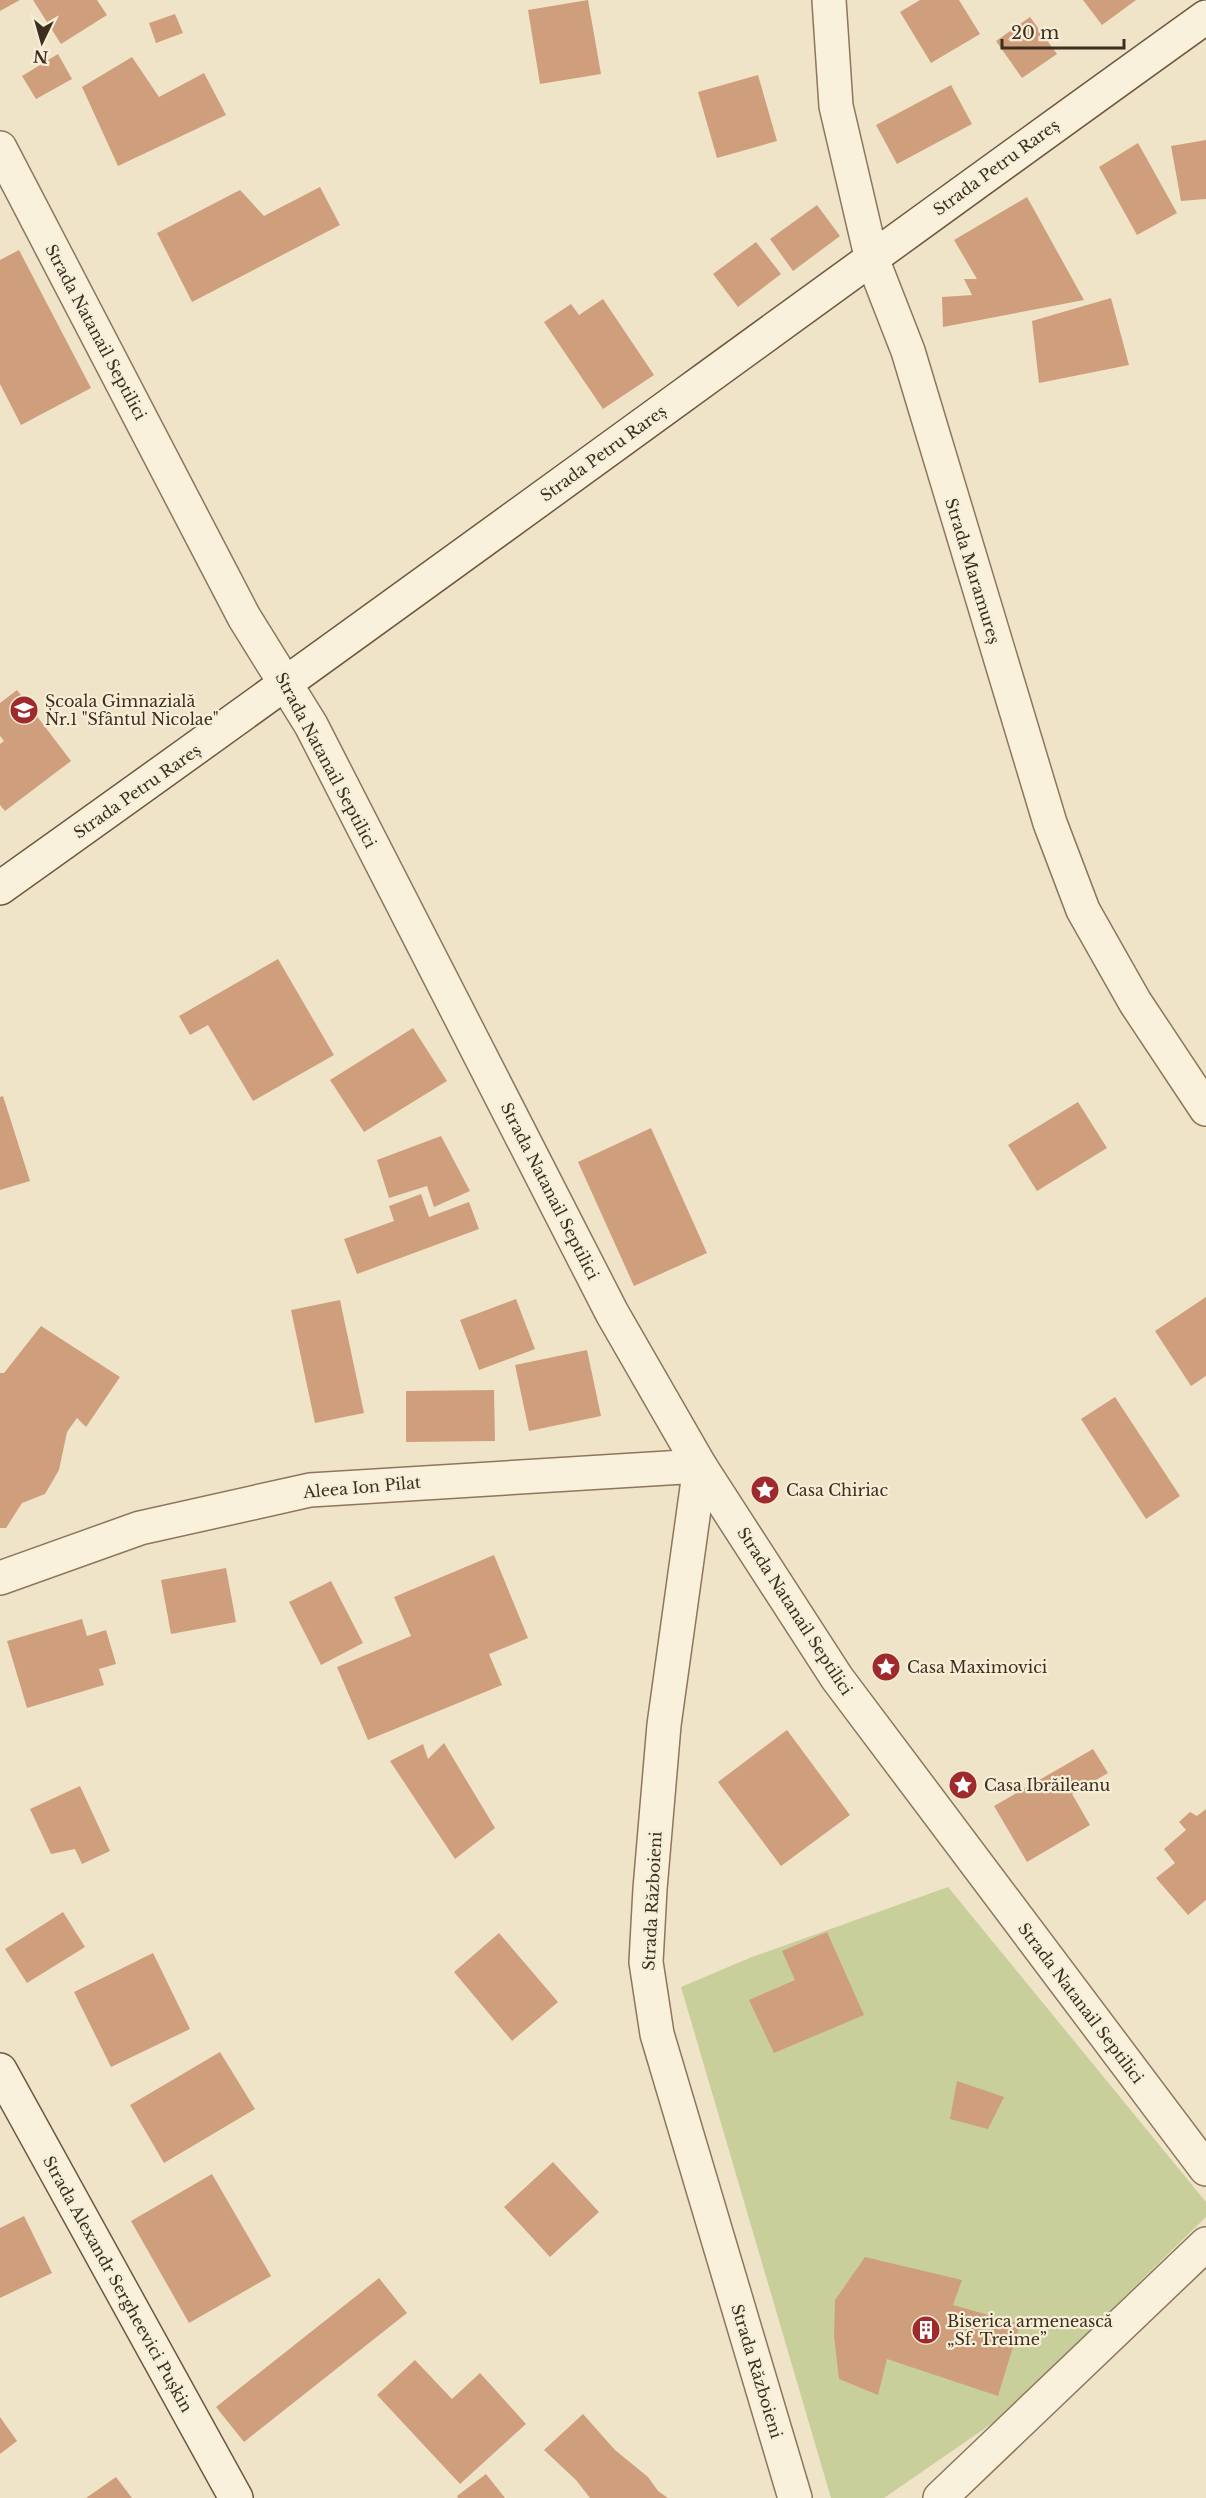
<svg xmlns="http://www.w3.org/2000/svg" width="1206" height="2498" viewBox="0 0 1206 2498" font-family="'Libre Baskerville',serif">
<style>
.green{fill:#c9cf9b}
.building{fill:#cf9f7d}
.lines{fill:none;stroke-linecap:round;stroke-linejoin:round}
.street-casing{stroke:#8d765c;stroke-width:36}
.secondary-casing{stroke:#6f573f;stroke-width:36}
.street{stroke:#faf1dc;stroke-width:33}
.secondary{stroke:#faf1dc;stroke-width:33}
.labels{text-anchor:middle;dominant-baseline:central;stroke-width:4.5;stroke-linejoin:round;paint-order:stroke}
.street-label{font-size:16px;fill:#3d2e20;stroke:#f7eed8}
.poi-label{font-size:16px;fill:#3d2e20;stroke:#f7eed8;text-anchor:start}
</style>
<rect width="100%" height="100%" fill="#f0e4c8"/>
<path class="green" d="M948 1887 1206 2202V2217L1000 2418 884 2498H831L681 1987 752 1957Z"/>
<g class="building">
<path d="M0 0H20L0 11Z"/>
<path d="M33 0H97L107 15 61 44Z"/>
<path d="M588 0 601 74 540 84 528 10Z"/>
<path d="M920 0H959L980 34 931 63 900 12Z"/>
<path d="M1083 0H1136L1102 25Z"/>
<path d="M175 14 183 33 156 43 149 23Z"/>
<path d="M1030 17 1057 54 1022 78 996 41Z"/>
<path d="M58 54 72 79 36 99 22 76Z"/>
<path d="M132 57 159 97 204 73 226 115 118 166 82 87Z"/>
<path d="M758 75 777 141 717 158 698 92Z"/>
<path d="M951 85 972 124 897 164 876 125Z"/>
<path d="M1206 140V199L1181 201 1171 146Z"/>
<path d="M1138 143 1177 213 1137 235 1099 167Z"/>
<path d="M320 187 340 225 192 302 157 233 240 190 264 216Z"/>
<path d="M1027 197 1084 300 943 327 942 297 972 295 964 279H977L954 240Z"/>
<path d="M817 205 840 236 793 271 770 239Z"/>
<path d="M756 242 781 274 738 307 713 274Z"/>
<path d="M19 250 91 388 21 425 0 384V260Z"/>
<path d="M1111 298 1129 365 1039 383 1032 321Z"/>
<path d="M603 299 654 375 603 409 544 322 571 304 579 315Z"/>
<path d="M17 690 71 761 5 811 0 805V744L4 741 0 736V703Z"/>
<path d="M278 959 334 1055 253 1101 208 1025 190 1035 179 1016Z"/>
<path d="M413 1028 447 1081 364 1132 330 1080Z"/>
<path d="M3 1096 30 1181 0 1190V1097Z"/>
<path d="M1078 1102 1107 1148 1037 1191 1008 1145Z"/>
<path d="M651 1128 707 1253 634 1286 578 1162Z"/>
<path d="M441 1136 470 1191 434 1207 427 1186 389 1198 377 1160Z"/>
<path d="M421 1194 429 1217 469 1202 479 1229 357 1274 344 1239 394 1221 389 1206Z"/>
<path d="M1206 1297V1376L1191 1386 1155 1331Z"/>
<path d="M516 1299 535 1349 479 1370 460 1320Z"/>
<path d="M340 1300 364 1413 315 1423 291 1310Z"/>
<path d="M41 1326 120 1377 86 1427 77 1418 67 1432 59 1470 45 1494 22 1503 6 1528H0V1373H4Z"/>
<path d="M587 1350 601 1416 529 1431 515 1365Z"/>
<path d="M494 1390 495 1441 406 1442V1391Z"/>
<path d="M1115 1397 1180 1496 1146 1519 1081 1419Z"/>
<path d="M494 1555 528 1638 489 1654 502 1685 368 1740 337 1667 411 1636 394 1597Z"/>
<path d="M226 1568 236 1622 171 1634 161 1580Z"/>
<path d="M331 1581 363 1643 321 1665 289 1602Z"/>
<path d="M82 1619 87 1636 106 1630 116 1664 99 1669 104 1685 27 1708 7 1641Z"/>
<path d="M787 1730 850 1815 781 1866 718 1782Z"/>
<path d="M444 1743 495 1828 455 1859 390 1761 423 1744 428 1759Z"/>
<path d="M1093 1749 1108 1773 1072 1794 1090 1825 1027 1862 994 1806Z"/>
<path d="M80 1786 110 1851 82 1864 75 1849 51 1854 30 1809Z"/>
<path d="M1206 1809V1900L1188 1915 1156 1878 1175 1863 1164 1849 1186 1830 1179 1822 1190 1812 1197 1816Z"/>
<path d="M63 1912 85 1947 27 1983 5 1949Z"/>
<path d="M827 1932 864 2015 774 2053 749 2000 795 1980 782 1951Z"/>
<path d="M499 1933 558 2002 512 2041 454 1972Z"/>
<path d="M153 1953 190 2029 111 2067 74 1992Z"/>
<path d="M220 2052 255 2109 164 2163 130 2105Z"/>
<path d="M957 2081 1004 2097 988 2129 950 2119Z"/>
<path d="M553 2162 599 2212 550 2257 504 2207Z"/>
<path d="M212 2174 271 2276 189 2323 131 2221Z"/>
<path d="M24 2216 52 2273 0 2298V2228Z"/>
<path d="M865 2257 962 2280 953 2305 1020 2324 998 2396 887 2359 878 2395 839 2379 834 2336 835 2300Z"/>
<path d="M379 2278 407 2313 244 2442 216 2407Z"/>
<path d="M415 2360 452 2399 480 2373 526 2424 460 2484 377 2395Z"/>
<path d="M583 2414 615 2450 648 2477 658 2491 668 2498H590L576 2480 544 2450Z"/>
<path d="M0 2417 17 2441 0 2454Z"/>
<path d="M486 2474 505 2498H458L457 2496Z"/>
<path d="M116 2477 132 2498H86Z"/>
</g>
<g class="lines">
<g class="street-casing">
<g id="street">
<path d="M829 0 836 106 871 256 908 351 1050 823 1083 910 1135 1002 1206 1109"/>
<path d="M0 148 244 617 311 725 612 1313 700 1466 837 1678 1206 2169"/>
<path d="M0 1578 140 1528 310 1490 700 1466 664 1725 650 1889 646 1962 657 2034 795 2498"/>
<path d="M940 2498 1206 2244"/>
</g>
</g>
<g class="secondary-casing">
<g id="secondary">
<path d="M0 888C404 601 803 306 1206 17"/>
<path d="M0 2070 236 2498"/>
</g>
</g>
<use href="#street" class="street"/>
<use href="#secondary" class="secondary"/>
</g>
<defs>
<g id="school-disc" transform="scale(1.5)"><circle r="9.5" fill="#9e2a2b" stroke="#f7eed8"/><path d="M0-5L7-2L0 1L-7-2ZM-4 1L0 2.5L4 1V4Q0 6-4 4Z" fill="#fff"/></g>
<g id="sight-disc" transform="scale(1.5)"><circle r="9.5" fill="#9e2a2b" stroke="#f7eed8"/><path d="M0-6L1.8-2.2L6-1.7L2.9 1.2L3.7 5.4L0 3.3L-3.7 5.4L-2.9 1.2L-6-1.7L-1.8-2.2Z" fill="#fff"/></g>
<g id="building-disc" transform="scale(1.5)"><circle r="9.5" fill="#9e2a2b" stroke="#f7eed8"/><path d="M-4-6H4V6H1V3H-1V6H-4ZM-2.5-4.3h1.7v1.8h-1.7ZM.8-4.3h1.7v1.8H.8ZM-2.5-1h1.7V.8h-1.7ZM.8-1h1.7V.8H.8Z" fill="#fff"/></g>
</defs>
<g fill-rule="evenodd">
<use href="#school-disc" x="24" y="710"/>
<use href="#sight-disc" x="765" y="1490"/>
<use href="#sight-disc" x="886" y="1667"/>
<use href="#sight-disc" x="963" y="1785"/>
<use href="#building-disc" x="926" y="2330"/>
</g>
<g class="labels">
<g class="street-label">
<text transform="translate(996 167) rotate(-36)">Strada Petru Rareș</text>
<text transform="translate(96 332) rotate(62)">Strada Natanail Septilici</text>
<text transform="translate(603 453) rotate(-36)">Strada Petru Rareș</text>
<text transform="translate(973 571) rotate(73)">Strada Maramureș</text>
<text transform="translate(326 760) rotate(62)">Strada Natanail Septilici</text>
<text transform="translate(137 791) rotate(-35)">Strada Petru Rareș</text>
<text transform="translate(550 1191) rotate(63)">Strada Natanail Septilici</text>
<text transform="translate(362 1487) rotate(-5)">Aleea Ion Pilat</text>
<text transform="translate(795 1611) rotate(57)">Strada Natanail Septilici</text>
<text transform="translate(652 1901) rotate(-87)">Strada Războieni</text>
<text transform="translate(1081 2003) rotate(53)">Strada Natanail Septilici</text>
<text transform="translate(118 2284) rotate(61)">Strada Alexandr Sergheevici Pușkin</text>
<text transform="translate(757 2371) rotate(73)">Strada Războieni</text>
</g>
<g class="poi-label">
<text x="45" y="701">Școala Gimnazială<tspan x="45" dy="18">Nr.1 "Sfântul Nicolae"</tspan></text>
<text x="786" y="1490">Casa Chiriac</text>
<text x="907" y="1667">Casa Maximovici</text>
<text x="984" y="1785">Casa Ibrăileanu</text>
<text x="947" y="2321">Biserica armenească<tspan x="947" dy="18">„Sf. Treime”</tspan></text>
</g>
</g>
<g transform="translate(42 42) rotate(185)" stroke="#f7eed8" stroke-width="4.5" paint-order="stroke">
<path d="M0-4.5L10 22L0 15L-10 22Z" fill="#3d2e20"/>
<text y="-9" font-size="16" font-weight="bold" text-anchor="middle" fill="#3d2e20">N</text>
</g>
<path d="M1002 39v9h122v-9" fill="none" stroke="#3d2e20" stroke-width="3"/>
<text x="1011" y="39" font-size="18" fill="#3d2e20" stroke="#f7eed8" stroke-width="4.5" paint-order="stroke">20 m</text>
</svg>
